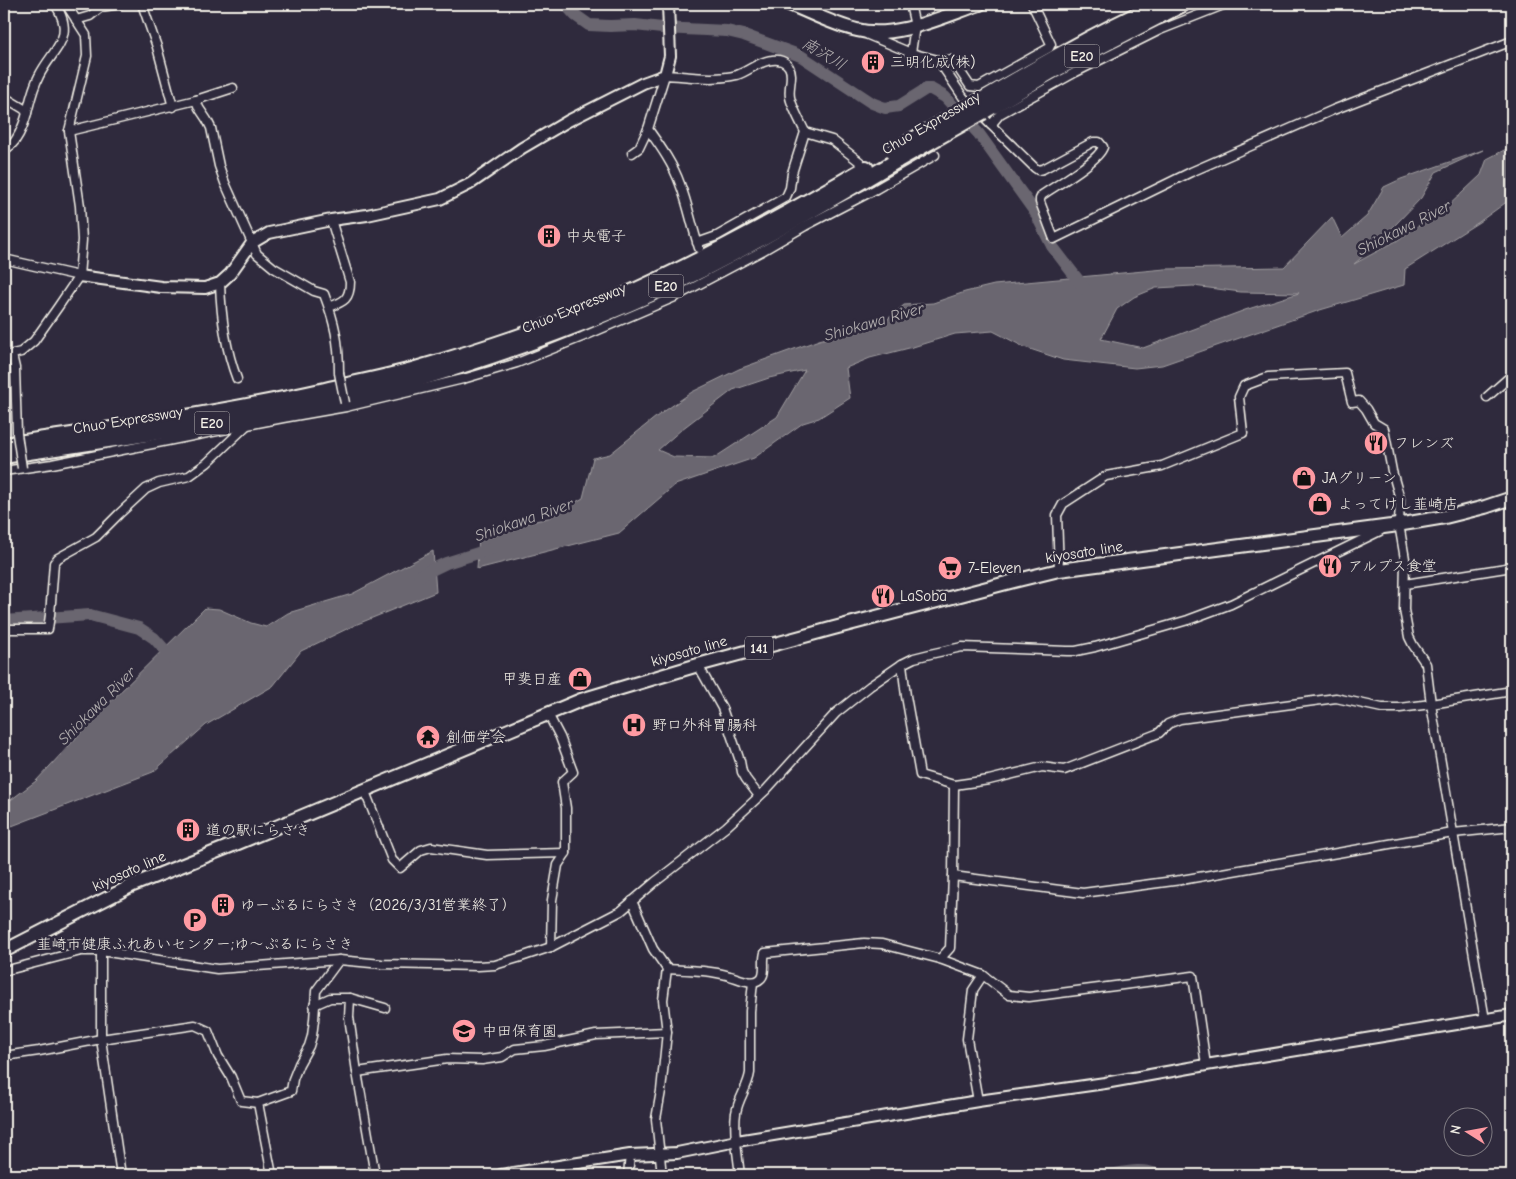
<svg xmlns="http://www.w3.org/2000/svg" width="1516" height="1179" viewBox="0 0 1516 1179" font-family="'Comic Neue','Klee One',sans-serif">
<style>
.water{fill:#6a6670;stroke:#a19ea0;fill-rule:evenodd}
.lines{fill:none;stroke-linecap:round;stroke-linejoin:round}
.river{stroke:#6a6670;stroke-width:12}
.minor-casing{stroke:#f4f1e8;stroke-width:11}
.tertiary-casing{stroke:#f4f1e8;stroke-width:14}
.primary-casing{stroke:#f4f1e8;stroke-width:16}
.trunk-casing{stroke:#f4f1e8;stroke-width:16}
.motorway-casing{stroke:#f4f1e8;stroke-width:18}
.minor{stroke:#2f2a3d;stroke-width:8}
.tertiary{stroke:#2f2a3d;stroke-width:10}
.primary{stroke:#2f2a3d;stroke-width:12}
.trunk{stroke:#2f2a3d;stroke-width:12}
.motorway{stroke:#2f2a3d;stroke-width:14}
.minor-bridge-casing{stroke:#f4f1e8;stroke-width:11;stroke-linecap:butt}
.motorway-bridge-casing{stroke:#f4f1e8;stroke-width:18;stroke-linecap:butt}
.minor-bridge{stroke:#2f2a3d;stroke-width:8}
.motorway-bridge{stroke:#2f2a3d;stroke-width:14}
.labels{text-anchor:middle;dominant-baseline:central;stroke-width:5;stroke-linejoin:round;paint-order:stroke}
.shield{fill:#2f2a3d;stroke:#b9b5b5;stroke-width:1}
.shield-label{font-size:14px;font-weight:bold;fill:#f4f1e8}
.poi-label{font-size:15px;fill:#f4f1e8;stroke:#2f2a3d;text-anchor:start}
.street-label{font-size:15px;fill:#f4f1e8;stroke:#2f2a3d}
.water-label{font-size:16px;font-style:italic;fill:#b6b2b2;stroke:#2f2a3d}
</style>
<rect width="100%" height="100%" fill="#2f2a3d"/>
<filter id="ink" filterUnits="userSpaceOnUse"><feTurbulence type="fractalNoise" baseFrequency=".02" numOctaves="2"/><feDisplacementMap in="SourceGraphic" scale="10" xChannelSelector="R" yChannelSelector="G"/><feConvolveMatrix kernelMatrix="1 2 1 2 8 2 1 2 1" color-interpolation-filters="sRGB"/></filter>
<g filter="url(#ink)">
<g class="water">
<path d="M1512 146V198L1479 222 1405 269 1404 285 1320 310 1162 365 1135 368 1063 360 1024 347 993 331 955 334 913 347 870 358 846 368 850 398 819 418 803 423 754 458 675 485 619 533 477 569 479 535 548 518 583 498 593 458 610 454 656 417 692 392 739 369 819 340 883 323 904 305 933 303 965 292 994 285 1165 269 1284 267 1332 217 1342 238 1367 216 1384 187 1401 179 1483 150 1436 172 1421 198 1373 248 1354 264 1398 240 1429 218 1446 208 1481 175 1487 159ZM1193 286 1241 292 1299 293 1245 310 1143 348 1101 339 1117 309 1134 297 1156 288ZM805 370 777 417 714 458 674 457 658 450 682 429 733 390 769 378Z"/>
<path d="M433 551 436 592 355 625 301 651 273 686 206 725 153 772 4 829V805L36 781 103 709 205 608 219 609 251 623 266 627 288 613 352 594Z"/>
</g>
<g class="lines">
<g class="river">
<path d="M565 4 575 15 589 25 610 26 635 25 662 28 727 31 744 35 801 56 872 103 885 108 899 106 926 89H931L945 97 979 134 1035 212 1052 246 1085 289"/>
<path d="M419 576 446 563 494 548"/>
<path d="M4 621 90 615 139 628 154 638 173 659"/>
<path d="M1109 1175C1128 1172 1140 1168 1159 1175"/>
</g>
<g class="minor-casing">
<g id="minor">
<path d="M142 4 157 47 173 107"/>
<path d="M910 4 915 26 911 53"/>
<path d="M76 20 90 16 101 7 120 4"/>
<path d="M868 35 911 53 938 60 963 97 991 125 1000 114 1076 72 1160 30 1226 4"/>
<path d="M938 60H951L954 62 970 86 979 87 1049 48 1051 44 1032 4"/>
<path d="M4 97 24 109 27 113C24 124 16 147 4 149"/>
<path d="M196 100 233 88"/>
<path d="M27 113C30 101 33 87 39 76 53 48 77 38 55 4"/>
<path d="M991 125 1035 168 1038 170 1043 169 1093 142H1099L1103 147C1098 162 1056 185 1042 195L1040 199V202L1054 239 1191 172 1333 110 1512 41"/>
<path d="M69 131 196 100 199 108 207 120 211 128 219 166 225 183 257 254 274 268 314 291 324 294C335 323 339 342 339 373"/>
<path d="M805 132 832 140 860 162"/>
<path d="M632 153 639 148 648 129"/>
<path d="M697 243 717 236 786 197 790 188 792 173 805 132C801 123 791 105 790 97 788 87 794 75 789 67 786 61 778 59 772 60 759 61 749 71 737 75 714 81 688 76 665 75L648 129C660 146 673 164 680 184 688 204 692 227 699 248"/>
<path d="M4 259 79 276"/>
<path d="M220 283C221 316 225 348 237 379"/>
<path d="M329 307C344 302 350 299 350 282L331 220"/>
<path d="M12 355 15 368 17 434"/>
<path d="M4 356 21 352 34 341 58 307 79 276 82 240 80 206 69 131 87 56 86 35 66 4"/>
<path d="M1487 397 1512 375"/>
<path d="M4 471 52 464 283 418 346 407 463 379 517 363 582 337 675 297 762 251 805 226 876 189 935 155"/>
<path d="M1059 570 1057 515 1063 504 1106 476 1162 466 1243 433 1239 397 1244 386 1268 377 1345 373 1352 402 1359 401 1366 409 1374 423 1384 429 1392 471 1400 499 1399 524 1405 559 1404 610 1409 637 1413 645 1426 664 1431 704 1485 1020"/>
<path d="M1405 584 1512 567"/>
<path d="M4 629H48L50 615 54 563 58 558 96 537 119 514 146 489 159 483 189 476 207 463 246 426"/>
<path d="M902 664 906 696 920 775 954 785 989 780 1042 767 1064 770 1159 733 1168 724 1180 719 1336 698 1382 708H1400L1431 704 1512 691"/>
<path d="M698 665 722 708 740 761 742 772 746 779 759 796"/>
<path d="M548 714 560 737 573 772 562 782 566 808V853L558 865 552 900 551 947"/>
<path d="M364 789 392 860 400 868 421 850 431 847 487 855 566 853"/>
<path d="M953 876 1083 893 1181 880 1453 833 1512 827"/>
<path d="M632 901 653 949 667 969 663 1000 667 1032 661 1091 656 1119 662 1175"/>
<path d="M101 951V1039L121 1175"/>
<path d="M940 959 950 948 953 876 954 785"/>
<path d="M667 969C688 970 709 970 730 976 738 978 753 986 760 979 767 974 762 961 765 953L864 943 882 944 940 959 983 975 1009 995 1029 997 1193 976 1206 1065"/>
<path d="M4 971 81 951H101L217 969 339 960 382 964 478 966 495 965 518 958 551 947 621 911 655 882 726 827 766 790 836 713 870 686 902 664 914 658 930 654 962 647 1067 651H1076L1095 647 1188 620 1231 604 1380 531"/>
<path d="M350 998 349 1017 357 1072 375 1175"/>
<path d="M314 1005 330 998H350L385 1008"/>
<path d="M4 1056 39 1051 101 1039 195 1025 208 1031 218 1056 231 1077 241 1101 258 1103"/>
<path d="M357 1072 447 1059 482 1060 502 1057 515 1049 544 1046 596 1035 667 1032"/>
<path d="M978 1101 967 1039 973 990 983 975"/>
<path d="M272 1175 258 1103 291 1091 293 1079 299 1064 309 1046 312 1036 314 1020 316 991 339 960"/>
<path d="M628 1175 630 1155"/>
<path d="M740 1175C738 1157 733 1131 736 1113 738 1099 748 1087 750 1073V1011L753 982"/>
</g>
</g>
<g class="tertiary-casing">
<g id="tertiary">
<path d="M79 276 161 287 205 288 220 283 230 274 252 243 269 233 331 220 367 215 440 199 470 184 522 148 568 121 643 83 665 75 670 56 668 4"/>
<path d="M501 1175 630 1155 677 1153 737 1141 978 1101 1105 1083 1206 1065 1512 1015"/>
</g>
</g>
<g class="primary-casing">
<path id="primary" d="M789 4C812 13 834 25 857 30 895 40 944 16 980 4"/>
</g>
<g class="trunk-casing">
<path id="trunk" d="M4 951 133 885 238 843 581 700 698 665 834 628 1014 581 1059 570 1391 526 1445 517 1485 507 1512 498"/>
</g>
<g class="motorway-casing">
<g id="motorway">
<path d="M973 105C1034 69 1095 33 1160 4"/>
<path d="M983 112 1051 72 1183 4"/>
<path d="M4 445C111 429 219 414 325 390 356 383 388 377 419 368 485 349 551 327 614 300 701 262 784 216 866 168"/>
<path d="M4 456C109 440 215 425 319 402 354 395 388 388 422 378 518 349 613 315 702 270 769 236 834 198 898 160"/>
</g>
</g>
<use href="#minor" class="minor"/>
<use href="#tertiary" class="tertiary"/>
<use href="#primary" class="primary"/>
<use href="#trunk" class="trunk"/>
<use href="#motorway" class="motorway"/>
<g class="minor-bridge-casing">
<g id="minor-bridge">
<path d="M339 373 345 403"/>
<path d="M17 434 22 468"/>
</g>
</g>
<g class="motorway-bridge-casing">
<g id="motorway-bridge">
<path d="M892 152 973 105"/>
<path d="M898 160 983 112"/>
</g>
</g>
<use href="#minor-bridge" class="minor-bridge"/>
<use href="#motorway-bridge" class="motorway-bridge"/>
</g>
</g>
<defs>
<g id="building-disc" transform="scale(1.25)"><circle r="9.5" fill="#ff9aa2" stroke="#2f2a3d"/><path d="M-4-6H4V6H1V3H-1V6H-4ZM-2.5-4.3h1.7v1.8h-1.7ZM.8-4.3h1.7v1.8H.8ZM-2.5-1h1.7V.8h-1.7ZM.8-1h1.7V.8H.8Z" fill="#111"/></g>
<g id="restaurant-disc" transform="scale(1.25)"><circle r="9.5" fill="#ff9aa2" stroke="#2f2a3d"/><path d="M-5-6h1v4h1v-4h1v4h1v-4h1v5L-1.5 .5V6h-2V.5L-5-1ZM5-6V6H3V1.5H1.5Q1.5-4 5-6Z" fill="#111"/></g>
<g id="shop-disc" transform="scale(1.25)"><circle r="9.5" fill="#ff9aa2" stroke="#2f2a3d"/><path d="M-5-2.5h2.3a2.7 3.5 0 0 1 5.4 0H5L5.5 6h-11ZM-1.5-2.5h3a1.5 2.3 0 0 0-3 0Z" fill="#111"/></g>
<g id="supermarket-disc" transform="scale(1.25)"><circle r="9.5" fill="#ff9aa2" stroke="#2f2a3d"/><path d="M-6-5.5h2.5l.6 2H6L4.5 2H-2.5L-4.4-4H-6ZM-1.5 3.2a1.3 1.3 0 1 0 .1 0ZM3 3.2a1.3 1.3 0 1 0 .1 0Z" fill="#111"/></g>
<g id="hospital-disc" transform="scale(1.25)"><circle r="9.5" fill="#ff9aa2" stroke="#2f2a3d"/><path d="M-5-5h3v3.5h4V-5h3V5h-3V1.5h-4V5h-3Z" fill="#111"/></g>
<g id="temple-disc" transform="scale(1.25)"><circle r="9.5" fill="#ff9aa2" stroke="#2f2a3d"/><path d="M0-6L5-2H3V0L6.5 2.5H4V6H1.5V3h-3V6H-4V2.5H-6.5L-3 0V-2H-5Z" fill="#111"/></g>
<g id="parking-disc" transform="scale(1.25)"><circle r="9.5" fill="#ff9aa2" stroke="#2f2a3d"/><path d="M-3.5-5.5H1a3.5 3.5 0 0 1 0 7H-1V5.5H-3.5ZM-1-3.4V-.6H.8a1.4 1.4 0 0 0 0-2.8Z" fill="#111"/></g>
<g id="school-disc" transform="scale(1.25)"><circle r="9.5" fill="#ff9aa2" stroke="#2f2a3d"/><path d="M0-5L7-2L0 1L-7-2ZM-4 1L0 2.5L4 1V4Q0 6-4 4Z" fill="#111"/></g>
</defs>
<g fill-rule="evenodd">
<use href="#building-disc" x="873" y="62"/>
<use href="#building-disc" x="549" y="236"/>
<use href="#restaurant-disc" x="1376" y="443"/>
<use href="#shop-disc" x="1304" y="478"/>
<use href="#shop-disc" x="1320" y="504"/>
<use href="#restaurant-disc" x="1330" y="566"/>
<use href="#supermarket-disc" x="950" y="568"/>
<use href="#restaurant-disc" x="883" y="596"/>
<use href="#shop-disc" x="580" y="679"/>
<use href="#hospital-disc" x="634" y="725"/>
<use href="#temple-disc" x="428" y="737"/>
<use href="#building-disc" x="188" y="830"/>
<use href="#building-disc" x="223" y="905"/>
<use href="#parking-disc" x="195" y="920"/>
<use href="#school-disc" x="464" y="1031"/>
</g>
<g class="labels">
<g class="shield">
<rect x="1064.5" y="44.5" width="35" height="23" rx="4"/>
<rect x="648.5" y="274.5" width="35" height="23" rx="4"/>
<rect x="194.5" y="411.5" width="35" height="23" rx="4"/>
<rect x="745" y="636.5" width="28" height="23" rx="4"/>
</g>
<g class="shield-label">
<text x="1082" y="56">E20</text>
<text x="666" y="286">E20</text>
<text x="212" y="423">E20</text>
<text x="759" y="648">141</text>
</g>
<g class="poi-label">
<text x="890" y="62">三明化成(株)</text>
<text x="566" y="236">中央電子</text>
<text x="1394" y="443">フレンズ</text>
<text x="1322" y="478">JAグリーン</text>
<text x="1338" y="504">よってけし韮崎店</text>
<text x="1348" y="566">アルプス食堂</text>
<text x="968" y="568">7-Eleven</text>
<text x="900" y="596">LaSoba</text>
<text x="562" y="679" text-anchor="end">甲斐日産</text>
<text x="652" y="725">野口外科胃腸科</text>
<text x="446" y="737">創価学会</text>
<text x="206" y="830">道の駅にらさき</text>
<text x="240" y="905">ゆーぷるにらさき（2026/3/31営業終了）</text>
<text x="195" y="944" text-anchor="middle">韮崎市健康ふれあいセンター;ゆ～ぷるにらさき</text>
<text x="482" y="1031">中田保育園</text>
</g>
<g class="street-label">
<text transform="translate(931 123) rotate(-30)">Chuo Expressway</text>
<text transform="translate(574 308) rotate(-22)">Chuo Expressway</text>
<text transform="translate(128 420) rotate(-9)">Chuo Expressway</text>
<text transform="translate(1084 552) rotate(-9)">kiyosato line</text>
<text transform="translate(689 651) rotate(-16)">kiyosato line</text>
<text transform="translate(129 871) rotate(-24)">kiyosato line</text>
</g>
<g class="water-label">
<text transform="translate(824 54) rotate(31)">南沢川</text>
<text transform="translate(1404 228) rotate(-27)">Shiokawa River</text>
<text transform="translate(874 322) rotate(-16)">Shiokawa River</text>
<text transform="translate(524 520) rotate(-19)">Shiokawa River</text>
<text transform="translate(97 706) rotate(-45)">Shiokawa River</text>
</g>
</g>
<rect width="1516" height="1179" fill="none" stroke="#2f2a3d" stroke-width="20"/>
<rect x="10" y="10" width="1496" height="1159" fill="none" stroke="#f4f1e8" stroke-width="2" filter="url(#ink)"/>
<g transform="translate(1468 1132) rotate(281)"><circle r="24" fill="#2f2a3d" stroke="#7e7a81"/>
<path d="M0-4L9 19L0 12L-9 19Z" fill="#ff9aa2"/>
<text y="-8" font-size="14" font-weight="bold" text-anchor="middle" fill="#f4f1e8">N</text>
</g>
</svg>
